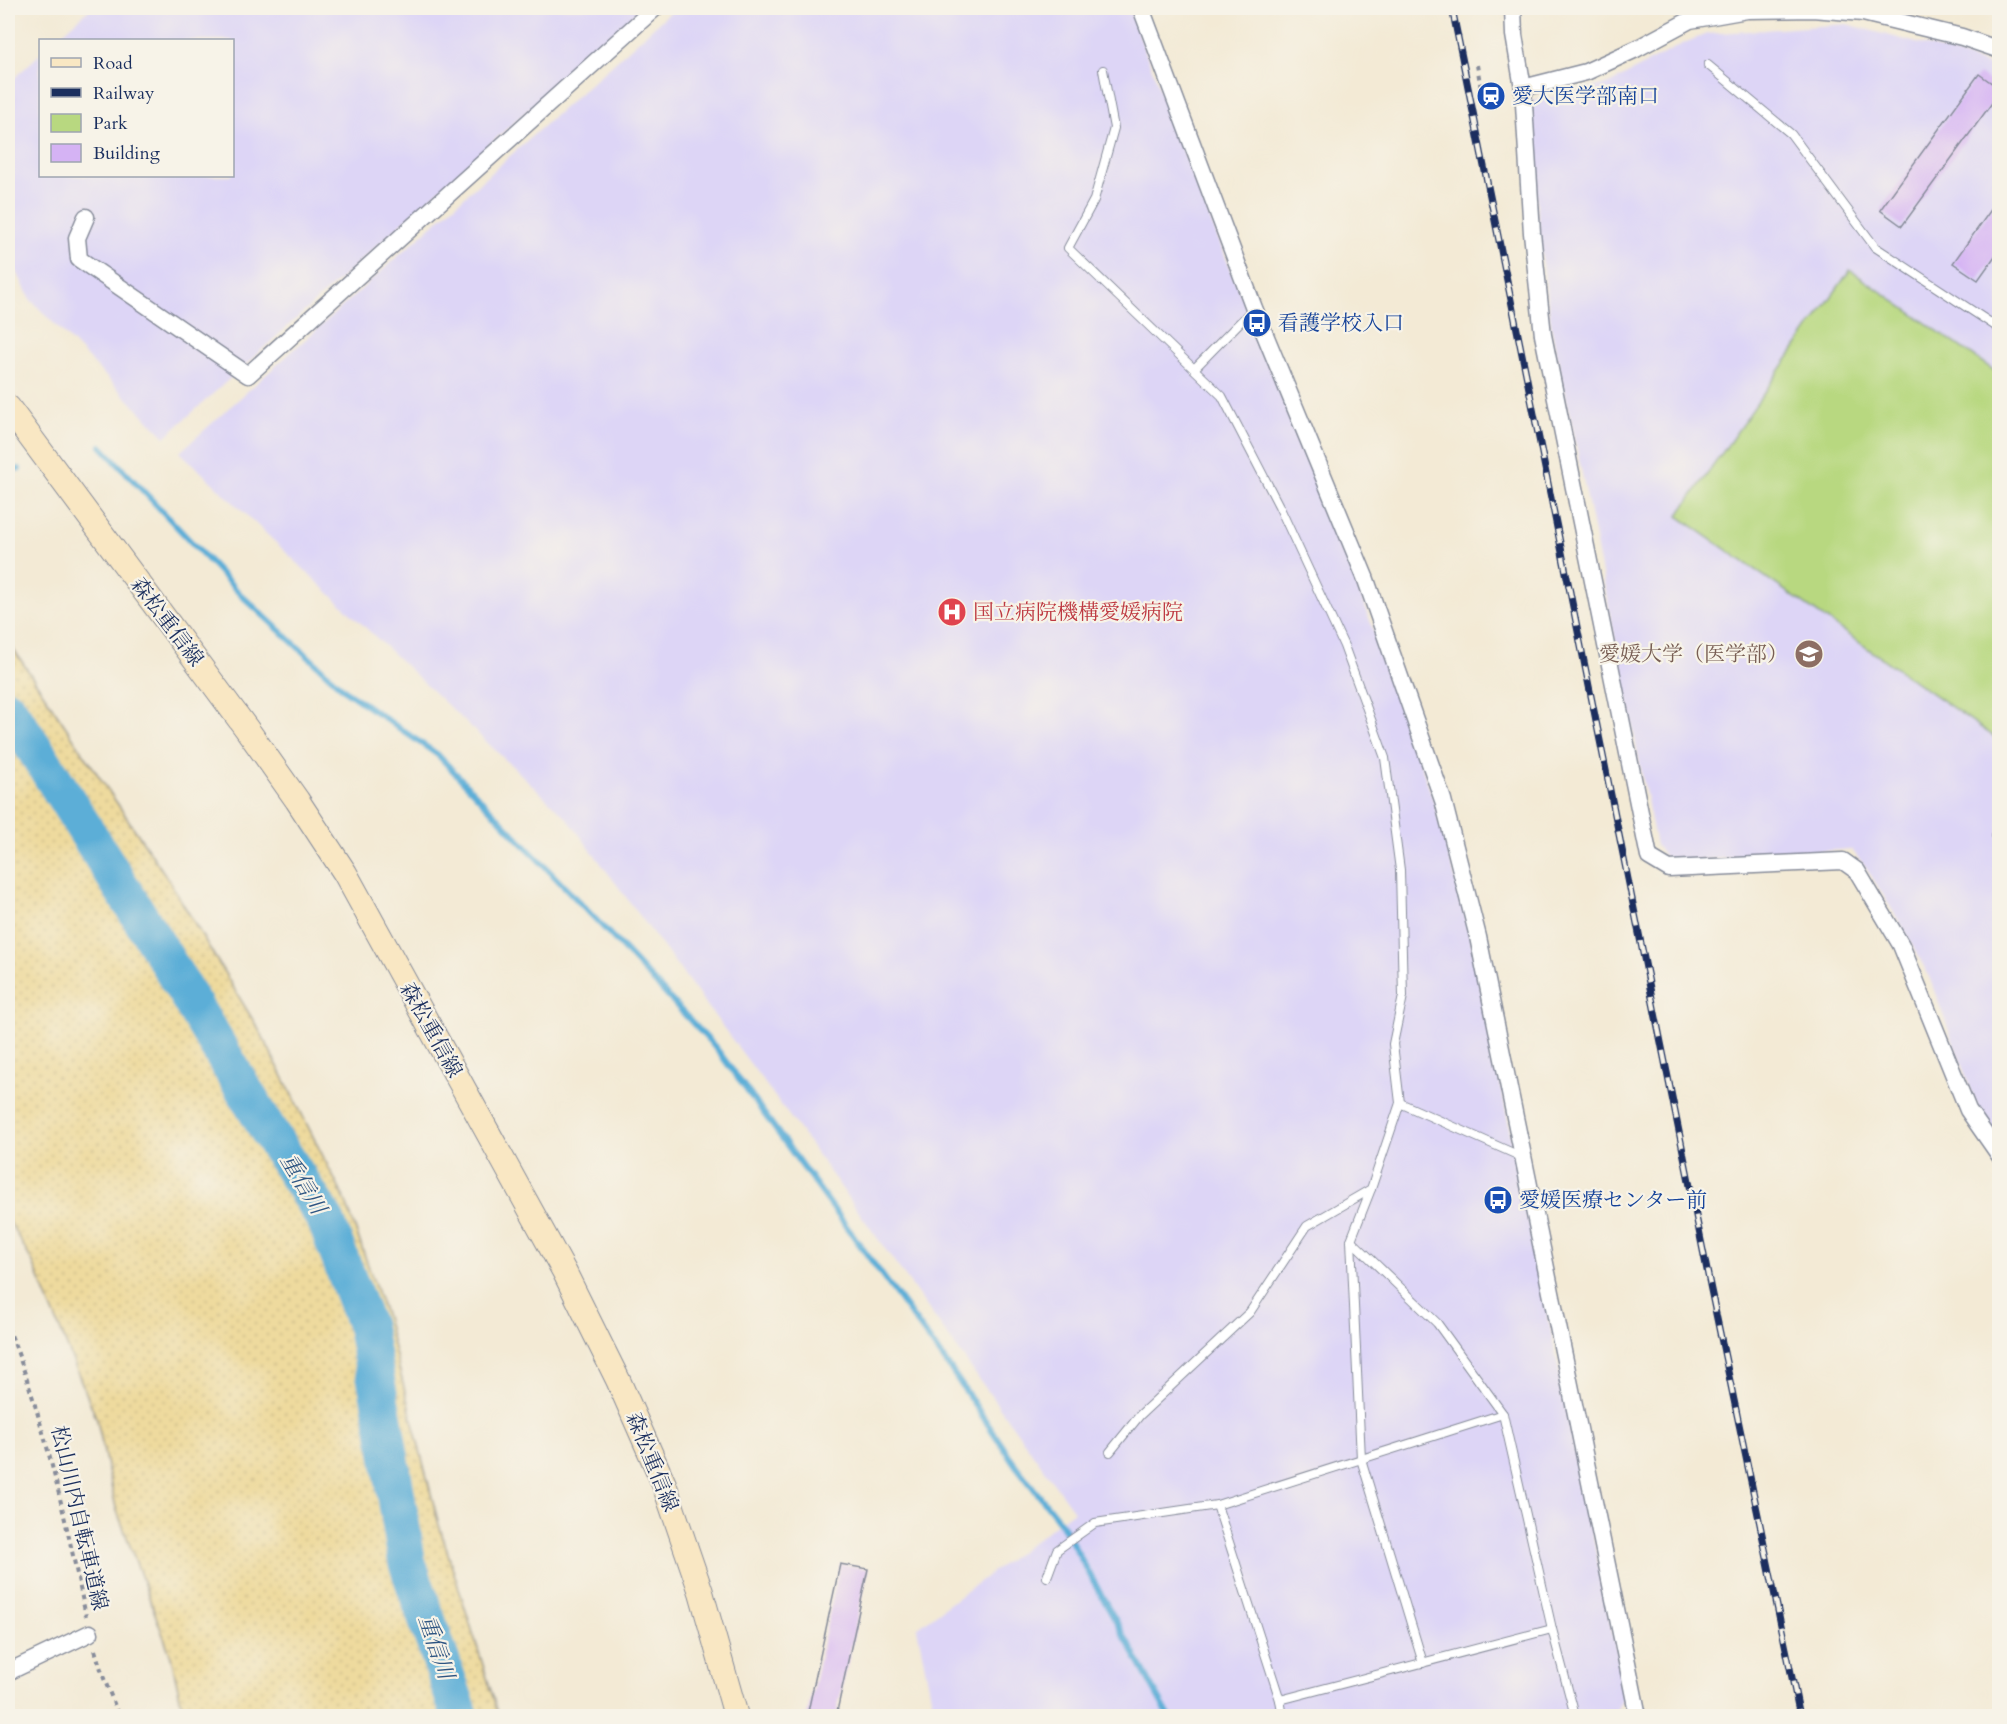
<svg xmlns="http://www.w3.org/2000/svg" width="2007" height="1724" viewBox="0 0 2007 1724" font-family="Cardo,'Noto Serif JP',serif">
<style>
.built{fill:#ddd5f6}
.green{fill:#b8d880;stroke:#6a846f;stroke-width:1.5}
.sand{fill:url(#sand-dots);stroke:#84847e;stroke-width:1.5}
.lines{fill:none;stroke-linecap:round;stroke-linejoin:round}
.stream{stroke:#5caed7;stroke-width:6}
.river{stroke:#5caed7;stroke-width:38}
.building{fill:#d5b3f4}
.service-casing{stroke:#878c9a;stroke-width:10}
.minor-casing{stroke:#878c9a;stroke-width:19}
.secondary-casing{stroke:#878c9a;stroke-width:26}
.path{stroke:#878c9a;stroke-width:4;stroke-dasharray:4.5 4.5;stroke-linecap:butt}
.service{stroke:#fff;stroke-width:8}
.minor{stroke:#fff;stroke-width:16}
.secondary{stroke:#f9e7c3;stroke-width:24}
.rail-casing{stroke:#1b2f5e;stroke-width:7}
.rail{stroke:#f7f3e8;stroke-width:4.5;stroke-dasharray:14;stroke-linecap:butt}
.labels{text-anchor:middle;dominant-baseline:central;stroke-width:4.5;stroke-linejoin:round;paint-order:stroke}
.transit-label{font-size:21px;fill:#164399;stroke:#f7f3e8;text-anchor:start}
.health-label{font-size:21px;fill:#be3a42;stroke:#f7f3e8;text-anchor:start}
.street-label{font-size:21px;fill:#1b2f5e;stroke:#f7f3e8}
.education-label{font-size:21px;fill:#785e54;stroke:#f7f3e8;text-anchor:end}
.water-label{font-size:22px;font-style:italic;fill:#2e5582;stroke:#f7f3e8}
</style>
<defs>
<pattern id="sand-dots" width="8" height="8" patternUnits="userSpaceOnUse" patternTransform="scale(1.5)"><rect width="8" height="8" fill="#eeda9e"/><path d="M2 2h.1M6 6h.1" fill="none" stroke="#ccbb8a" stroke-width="1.8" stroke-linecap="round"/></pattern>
</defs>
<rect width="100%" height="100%" fill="#f7f3e8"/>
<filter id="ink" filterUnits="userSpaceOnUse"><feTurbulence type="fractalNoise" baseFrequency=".0167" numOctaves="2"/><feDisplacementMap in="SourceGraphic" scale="12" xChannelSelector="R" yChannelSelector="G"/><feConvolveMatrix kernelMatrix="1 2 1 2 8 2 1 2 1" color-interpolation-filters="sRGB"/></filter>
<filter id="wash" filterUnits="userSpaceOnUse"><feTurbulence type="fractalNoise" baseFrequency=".008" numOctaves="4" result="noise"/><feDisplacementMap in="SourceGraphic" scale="24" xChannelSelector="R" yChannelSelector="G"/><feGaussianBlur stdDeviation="1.35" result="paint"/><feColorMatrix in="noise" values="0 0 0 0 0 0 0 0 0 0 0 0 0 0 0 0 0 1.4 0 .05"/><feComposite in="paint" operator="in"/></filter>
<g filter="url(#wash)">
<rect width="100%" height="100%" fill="#f3ead5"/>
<g class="built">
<path d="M91 8H641L165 437 30 299 8 253V84L40 54V176H232V40H55Z"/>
<path d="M675 8H1129L1188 164 1356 581 1433 799 1468 925 1625 1694 1613 1716H935L917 1628 1074 1511 796 1125 567 818 180 452Z"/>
<path d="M1847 24 1953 53 1999 69V1143L1975 1101 1928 974 1902 926 1866 867 1851 849 1671 862 1663 855 1656 845 1580 463 1552 332 1540 242 1529 102 1611 83 1684 43 1707 34Z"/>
</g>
<path class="green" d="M1850 270 1999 374V740L1678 516Z"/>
<path class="sand" d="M8 641 168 879 262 1035 346 1202 386 1317 439 1525 499 1716H184L171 1657 116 1508 97 1420 33 1263 8 1219Z"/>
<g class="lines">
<g class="stream">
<path d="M101 446 241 595 347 692 438 755 602 926 716 1048 950 1368 1016 1466 1061 1523 1169 1716"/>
<path d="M8 469H19"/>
</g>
<path class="river" d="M8 709 38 754 161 951 268 1130 326 1221 366 1327 386 1433 407 1562 460 1716"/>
</g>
<g id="blocks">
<g class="building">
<path d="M1979 74 2000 89V92L1902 226 1880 210Z"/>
<path d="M2000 197V249L1978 280 1953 263Z"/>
<path d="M840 1564 868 1569 836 1716H807Z"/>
</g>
</g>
</g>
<g filter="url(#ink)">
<use href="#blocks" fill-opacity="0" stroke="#878c9a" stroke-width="1.5"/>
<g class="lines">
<g class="service-casing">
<g id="service">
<path d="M1708 65 1791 134 1875 247 2000 329"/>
<path d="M1103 70 1114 128 1094 200 1068 248 1222 396 1279 506 1344 646 1385 758 1400 870 1403 996 1393 1044 1400 1103 1371 1189 1307 1226 1250 1312 1140 1415 1110 1452"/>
<path d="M1195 368 1254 308"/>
<path d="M2000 831 1996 836 2000 839"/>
<path d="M1400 1103 1522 1157"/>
<path d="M1371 1189 1351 1240 1361 1459 1423 1663"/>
<path d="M1351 1240 1437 1323 1503 1414"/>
<path d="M1217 1505 1280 1700 1283 1716"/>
<path d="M1047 1577 1057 1550 1095 1523 1217 1505 1503 1414 1552 1629 1575 1716"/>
<path d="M1280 1700 1552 1629"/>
</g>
</g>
<g class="minor-casing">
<g id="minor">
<path d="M1141 8 1254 308 1365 577 1443 800 1478 937 1638 1716"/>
<path d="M1513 8 1514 35 1523 88 1532 233 1543 335 1649 857 1669 869 1843 861 1857 871 1901 945 1968 1110 2000 1156"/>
<path d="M1523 88 1586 72 1636 49 1690 20 1747 10 1812 9 1863 13 1962 37 2000 50"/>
<path d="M86 217 77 238 79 259 248 375 655 8"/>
<path d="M8 1672 90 1633"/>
</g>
</g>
<g class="secondary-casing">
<path id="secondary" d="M8 407 246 728 297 800 345 873 564 1271 618 1380 664 1484 701 1592 736 1716"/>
</g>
<g class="path">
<path d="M1477 65 1481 89"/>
<path d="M8 1327C45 1421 65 1518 86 1616"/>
<path d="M95 1650 103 1676 119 1716"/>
</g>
<use href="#service" class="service"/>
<use href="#minor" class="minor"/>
<use href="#secondary" class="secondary"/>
<g class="rail-casing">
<path id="rail" d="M1452 8 1711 1290 1800 1716"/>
</g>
<use href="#rail" class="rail"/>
</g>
</g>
<defs>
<g id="station-disc" transform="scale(1.5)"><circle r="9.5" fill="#1a4fb4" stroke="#f7f3e8"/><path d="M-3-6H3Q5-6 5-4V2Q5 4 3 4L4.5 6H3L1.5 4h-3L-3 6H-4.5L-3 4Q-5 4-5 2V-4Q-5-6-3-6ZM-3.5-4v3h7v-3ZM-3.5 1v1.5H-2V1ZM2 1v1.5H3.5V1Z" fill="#fff"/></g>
<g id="bus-disc" transform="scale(1.5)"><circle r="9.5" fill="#1a4fb4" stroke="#f7f3e8"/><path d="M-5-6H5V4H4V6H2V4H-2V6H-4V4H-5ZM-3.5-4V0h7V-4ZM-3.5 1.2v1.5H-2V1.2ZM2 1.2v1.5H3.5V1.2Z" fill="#fff"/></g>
<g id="hospital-disc" transform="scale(1.5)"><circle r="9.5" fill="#e0444e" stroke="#f7f3e8"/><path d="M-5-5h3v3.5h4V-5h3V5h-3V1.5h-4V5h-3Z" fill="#fff"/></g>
<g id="university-disc" transform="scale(1.5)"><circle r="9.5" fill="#8d6e63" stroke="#f7f3e8"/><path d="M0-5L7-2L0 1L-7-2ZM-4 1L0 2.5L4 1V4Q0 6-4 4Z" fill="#fff"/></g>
</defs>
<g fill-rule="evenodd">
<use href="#station-disc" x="1491" y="96"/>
<use href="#bus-disc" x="1257" y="323"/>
<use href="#hospital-disc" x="952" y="612"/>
<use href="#university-disc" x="1809" y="654"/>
<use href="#bus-disc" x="1498" y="1200"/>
</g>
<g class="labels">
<g class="transit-label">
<text x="1512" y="96">愛大医学部南口</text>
<text x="1278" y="323">看護学校入口</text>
<text x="1519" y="1200">愛媛医療センター前</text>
</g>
<g class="health-label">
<text x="973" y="612">国立病院機構愛媛病院</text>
</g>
<g class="street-label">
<text transform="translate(167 622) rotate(53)">森松重信線</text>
<text transform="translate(431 1030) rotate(61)">森松重信線</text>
<text transform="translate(652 1462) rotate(68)">森松重信線</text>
<text transform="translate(79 1518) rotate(77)">松山川内自転車道線</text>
</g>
<g class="education-label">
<text x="1788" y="654">愛媛大学（医学部）</text>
</g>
<g class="water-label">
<text transform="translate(303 1184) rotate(59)">重信川</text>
<text transform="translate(436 1647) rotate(71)">重信川</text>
</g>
</g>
<rect width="2007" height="1724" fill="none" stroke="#f7f3e8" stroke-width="30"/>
<rect x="39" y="39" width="195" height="138" fill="#f7f3e8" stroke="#9fa5b1" stroke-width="1.5"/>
<rect x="51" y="58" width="30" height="9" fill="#f9e7c3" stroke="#9fa5b1" stroke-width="1.5"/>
<text x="93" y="69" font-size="18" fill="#1b2f5e">Road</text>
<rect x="51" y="88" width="30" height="9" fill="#1b2f5e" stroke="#9fa5b1" stroke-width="1.5"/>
<text x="93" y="99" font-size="18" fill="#1b2f5e">Railway</text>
<rect x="51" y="114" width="30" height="18" fill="#b8d880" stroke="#9fa5b1" stroke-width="1.5"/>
<text x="93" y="129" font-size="18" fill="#1b2f5e">Park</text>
<rect x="51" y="144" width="30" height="18" fill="#d5b3f4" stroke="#9fa5b1" stroke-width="1.5"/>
<text x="93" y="159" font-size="18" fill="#1b2f5e">Building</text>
</svg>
